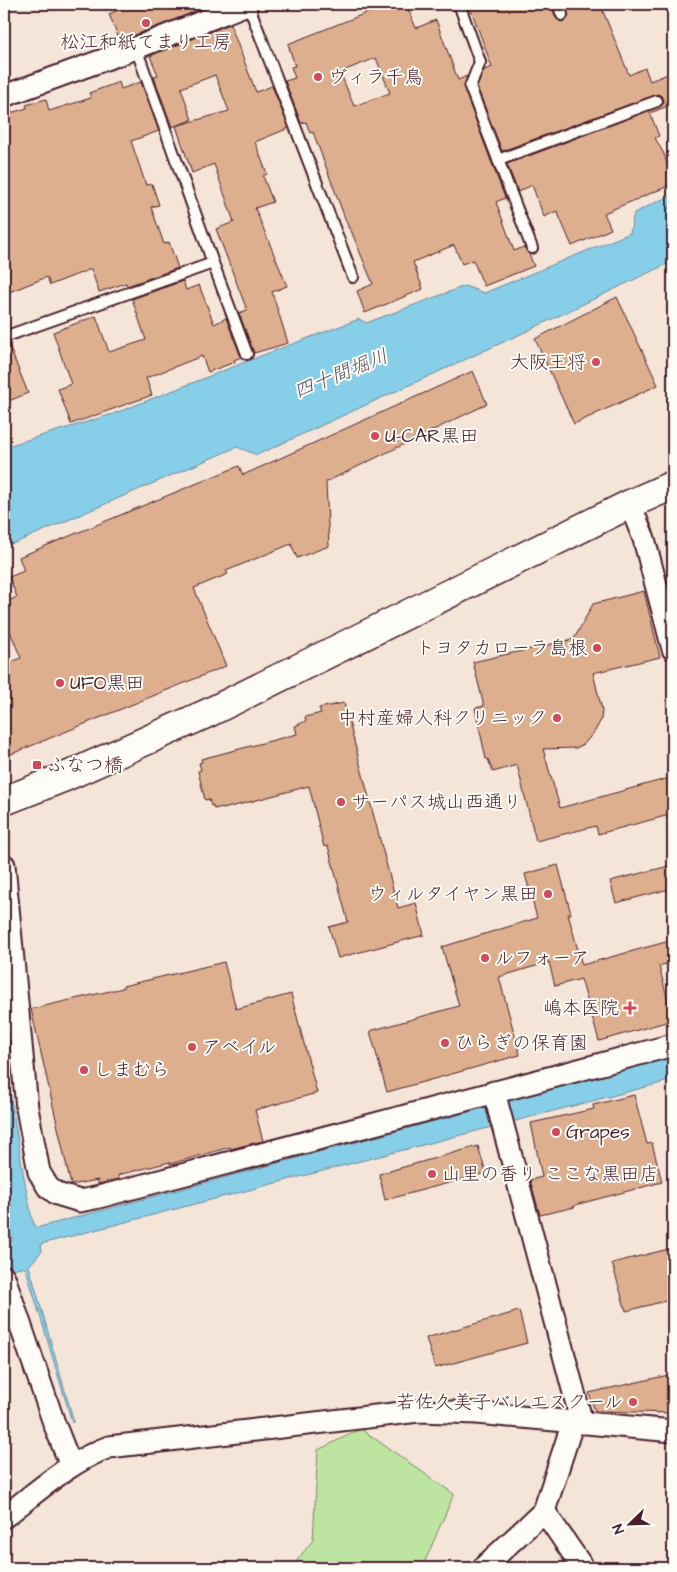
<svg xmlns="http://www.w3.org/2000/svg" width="677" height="1572" viewBox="0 0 677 1572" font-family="'Architects Daughter','Klee One',sans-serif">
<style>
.green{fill:#bde5a1;stroke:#848266}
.water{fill:#87cee8;stroke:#6f889c}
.building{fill:#deaf8f;stroke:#4a1f2b;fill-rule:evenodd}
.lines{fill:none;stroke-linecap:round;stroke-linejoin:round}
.lane-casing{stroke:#4a1f2b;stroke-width:14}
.street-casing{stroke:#4a1f2b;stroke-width:25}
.secondary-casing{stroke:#4a1f2b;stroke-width:31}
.lane{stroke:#fdfcf7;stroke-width:10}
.street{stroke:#fdfcf7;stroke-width:21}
.secondary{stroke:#fdfcf7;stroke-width:28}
.poi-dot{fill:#d1495b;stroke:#fdfcf7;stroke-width:2}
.labels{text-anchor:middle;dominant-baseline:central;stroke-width:4;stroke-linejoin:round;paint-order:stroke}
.poi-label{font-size:19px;fill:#4a1f2b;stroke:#fdfcf7;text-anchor:start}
.water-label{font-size:20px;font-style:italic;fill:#5c5464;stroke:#fdfcf7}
</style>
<rect width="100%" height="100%" fill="#f4e5d8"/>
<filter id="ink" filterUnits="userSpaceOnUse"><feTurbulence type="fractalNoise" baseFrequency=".02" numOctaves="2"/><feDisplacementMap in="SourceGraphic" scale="10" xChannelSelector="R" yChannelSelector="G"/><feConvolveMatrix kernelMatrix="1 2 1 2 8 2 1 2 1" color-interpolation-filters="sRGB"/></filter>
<g filter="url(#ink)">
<path class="green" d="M361 1429 454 1494 422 1568H291L313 1540 318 1450Z"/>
<g class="water">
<path d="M673 194V261L523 333 257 455 237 447 15 543 4 545V447L113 414 271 352 359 319 366 323 465 286 484 293 630 233 634 213Z"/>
<path d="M4 1056 23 1172 32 1219 36 1228 673 1057V1080L41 1244 42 1251 29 1266 74 1422H72L26 1269C19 1264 11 1271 4 1275V1248L12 1241 4 1196Z"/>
</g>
<g class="building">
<path d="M131 4H214L120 41 109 14Z"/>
<path d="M389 4H406L416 28 436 20 458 80 467 76 464 89 505 198 496 202 514 251 524 247 529 254 534 266 484 286 473 260 462 264 454 245 413 262 423 289 365 313 357 291 373 284 350 228 349 229 313 132 310 133 306 122 301 123 285 81 295 78 291 67 295 66 288 44ZM376 58 390 93 354 106 340 72Z"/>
<path d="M469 4H551L556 18 561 22 565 21 569 17 565 4H600L629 75 645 68 650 81 673 72V104L650 113 659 136 655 138 664 154 673 184 604 213 611 229 572 246 557 211 544 217 532 185 518 192 507 164 659 107 664 103 663 98 659 94 655 95 502 151 477 87 484 70 492 67Z"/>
<path d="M230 24 256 92 272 86 289 128 255 142 267 174 263 176 273 202 255 208 287 286 272 292 288 343 254 353 239 313 247 310 216 229 234 222 214 164 192 173 176 126 229 111 215 75 181 88 192 120 172 127 154 77 158 75 150 56Z"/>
<path d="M119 82 121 89 141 82 159 131 131 141 146 185 152 184 159 205 151 207 164 244 169 242 178 268 127 286 126 283 99 292 91 269 50 285 47 277 4 294V115L27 108 26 105 46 99 49 111 91 98 89 93Z"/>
<path d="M183 281 186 290 199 285 214 324 226 318 241 357 234 360 235 362 208 372 202 356 146 378 152 395 71 424 58 389 71 384 53 332 96 316 109 352 146 340 132 299Z"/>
<path d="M617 297 658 385 574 424 535 339Z"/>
<path d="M8 343 28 393 4 403V344Z"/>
<path d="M473 371 487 404 326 482 329 546 297 558 291 544 226 571 228 574 194 588 226 666 4 757V665L21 658 4 617V603L17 597 9 577 24 571 19 557 239 466 243 475Z"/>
<path d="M644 591 660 657 593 673 602 710 601 720 595 731 584 744 576 748 543 749 560 808 673 777V814L598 834 596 826 536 841 517 765 493 772 488 759H486L475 708 484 706 473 662 574 639 593 604Z"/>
<path d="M344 703 398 908 416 903 424 935 338 958 329 927 348 922 328 846 324 847 309 786 223 809V807L214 809 213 805 211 806 209 799 205 800 198 771 201 770 199 763 202 762 201 759 297 734 295 726 306 721 305 717 321 713 319 708Z"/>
<path d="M558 865 571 914H568L582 965 673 940V962L659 966 673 1020 599 1041 581 979 555 986 549 962 499 977 520 1055 387 1092 370 1031 459 1006 442 947 537 918 525 874Z"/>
<path d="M673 865V888L616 903 610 881Z"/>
<path d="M224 962 236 1009 291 994 317 1093 255 1110 263 1141 230 1149V1147L170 1164V1162L118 1175 119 1179 98 1184V1180L71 1185 31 1009 123 988V986Z"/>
<path d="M634 1095 647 1144 652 1143 662 1182 575 1205V1207L540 1215 530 1180 542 1177 531 1123 594 1109 593 1105Z"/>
<path d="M478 1146 486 1173 385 1200 379 1174Z"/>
<path d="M673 1248V1299L626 1311 612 1263Z"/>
<path d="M519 1311 527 1343 435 1368 426 1338Z"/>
<path d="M673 1374V1413L595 1411 589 1393Z"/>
</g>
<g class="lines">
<g class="lane-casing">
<g id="lane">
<path d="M248 4 353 277"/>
<path d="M459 4 480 62 470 87 532 248"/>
<path d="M558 4 562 15"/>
<path d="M136 48 213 263 247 354"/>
<path d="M498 160 657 101"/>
<path d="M4 337 213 263"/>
</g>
</g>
<g class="street-casing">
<g id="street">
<path d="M4 96 136 48 247 4"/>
<path d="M630 504 644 539 673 649"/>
<path d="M4 865 27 1108 39 1172 48 1187 57 1194 80 1201 95 1198 673 1045"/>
<path d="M494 1092 582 1423"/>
<path d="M4 1277 54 1423 71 1466"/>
<path d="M573 1422 544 1511 583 1568"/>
<path d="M4 1517C37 1492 70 1461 109 1447L419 1411 477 1413 673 1431"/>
<path d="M483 1568 544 1511"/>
</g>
</g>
<g class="secondary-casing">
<path id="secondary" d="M4 801 65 777 208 713 630 504 673 485"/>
</g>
<use href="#lane" class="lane"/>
<use href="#street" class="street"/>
<use href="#secondary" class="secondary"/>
</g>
</g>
<g class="poi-dot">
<circle cx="146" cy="23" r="5"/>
<circle cx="318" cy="77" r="5"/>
<circle cx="596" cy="362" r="5"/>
<circle cx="375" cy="436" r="5"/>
<circle cx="597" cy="648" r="5"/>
<circle cx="60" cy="683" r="5"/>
<circle cx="557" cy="718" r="5"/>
<rect x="32" y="760" width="10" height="10" rx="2.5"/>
<circle cx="341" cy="802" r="5"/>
<circle cx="548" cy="894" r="5"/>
<circle cx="485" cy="958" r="5"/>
<path d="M627.5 1000.5h5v5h5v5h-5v5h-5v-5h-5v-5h5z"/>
<circle cx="445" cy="1043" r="5"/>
<circle cx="192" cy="1047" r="5"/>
<circle cx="84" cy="1070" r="5"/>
<circle cx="556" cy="1132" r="5"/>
<circle cx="432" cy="1174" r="5"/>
<circle cx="633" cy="1402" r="5"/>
</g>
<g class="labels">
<g class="poi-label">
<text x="146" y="42" text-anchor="middle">松江和紙てまり工房</text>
<text x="328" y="77">ヴィラ千鳥</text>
<text x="586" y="362" text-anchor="end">大阪王将</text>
<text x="385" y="436">U-CAR黒田</text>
<text x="587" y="648" text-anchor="end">トヨタカローラ島根</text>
<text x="70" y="683">UFO黒田</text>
<text x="547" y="718" text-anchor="end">中村産婦人科クリニック</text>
<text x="47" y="765">ふなつ橋</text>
<text x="351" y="802">サーパス城山西通り</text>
<text x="538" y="894" text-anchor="end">ウィルタイヤン黒田</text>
<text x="495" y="958">ルフォーア</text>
<text x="619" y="1008" text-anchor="end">嶋本医院</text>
<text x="455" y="1043">ひらぎの保育園</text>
<text x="202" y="1047">アベイル</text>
<text x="94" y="1070">しまむら</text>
<text x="566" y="1132">Grapes</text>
<text x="442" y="1174">山里の香り ここな黒田店</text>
<text x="623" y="1402" text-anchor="end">若佐久美子バレエスクール</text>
</g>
<g class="water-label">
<text transform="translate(341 374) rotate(-22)">四十間堀川</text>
</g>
</g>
<rect width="677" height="1572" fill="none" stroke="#fdfcf7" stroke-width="20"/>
<rect x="10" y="10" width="657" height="1552" fill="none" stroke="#4a1f2b" stroke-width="2" filter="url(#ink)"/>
<g transform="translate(630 1524) rotate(247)" stroke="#fdfcf7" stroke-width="4" paint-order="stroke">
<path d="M0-4L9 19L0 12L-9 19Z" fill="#4a1f2b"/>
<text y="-8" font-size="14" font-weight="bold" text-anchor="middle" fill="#4a1f2b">N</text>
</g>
</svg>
